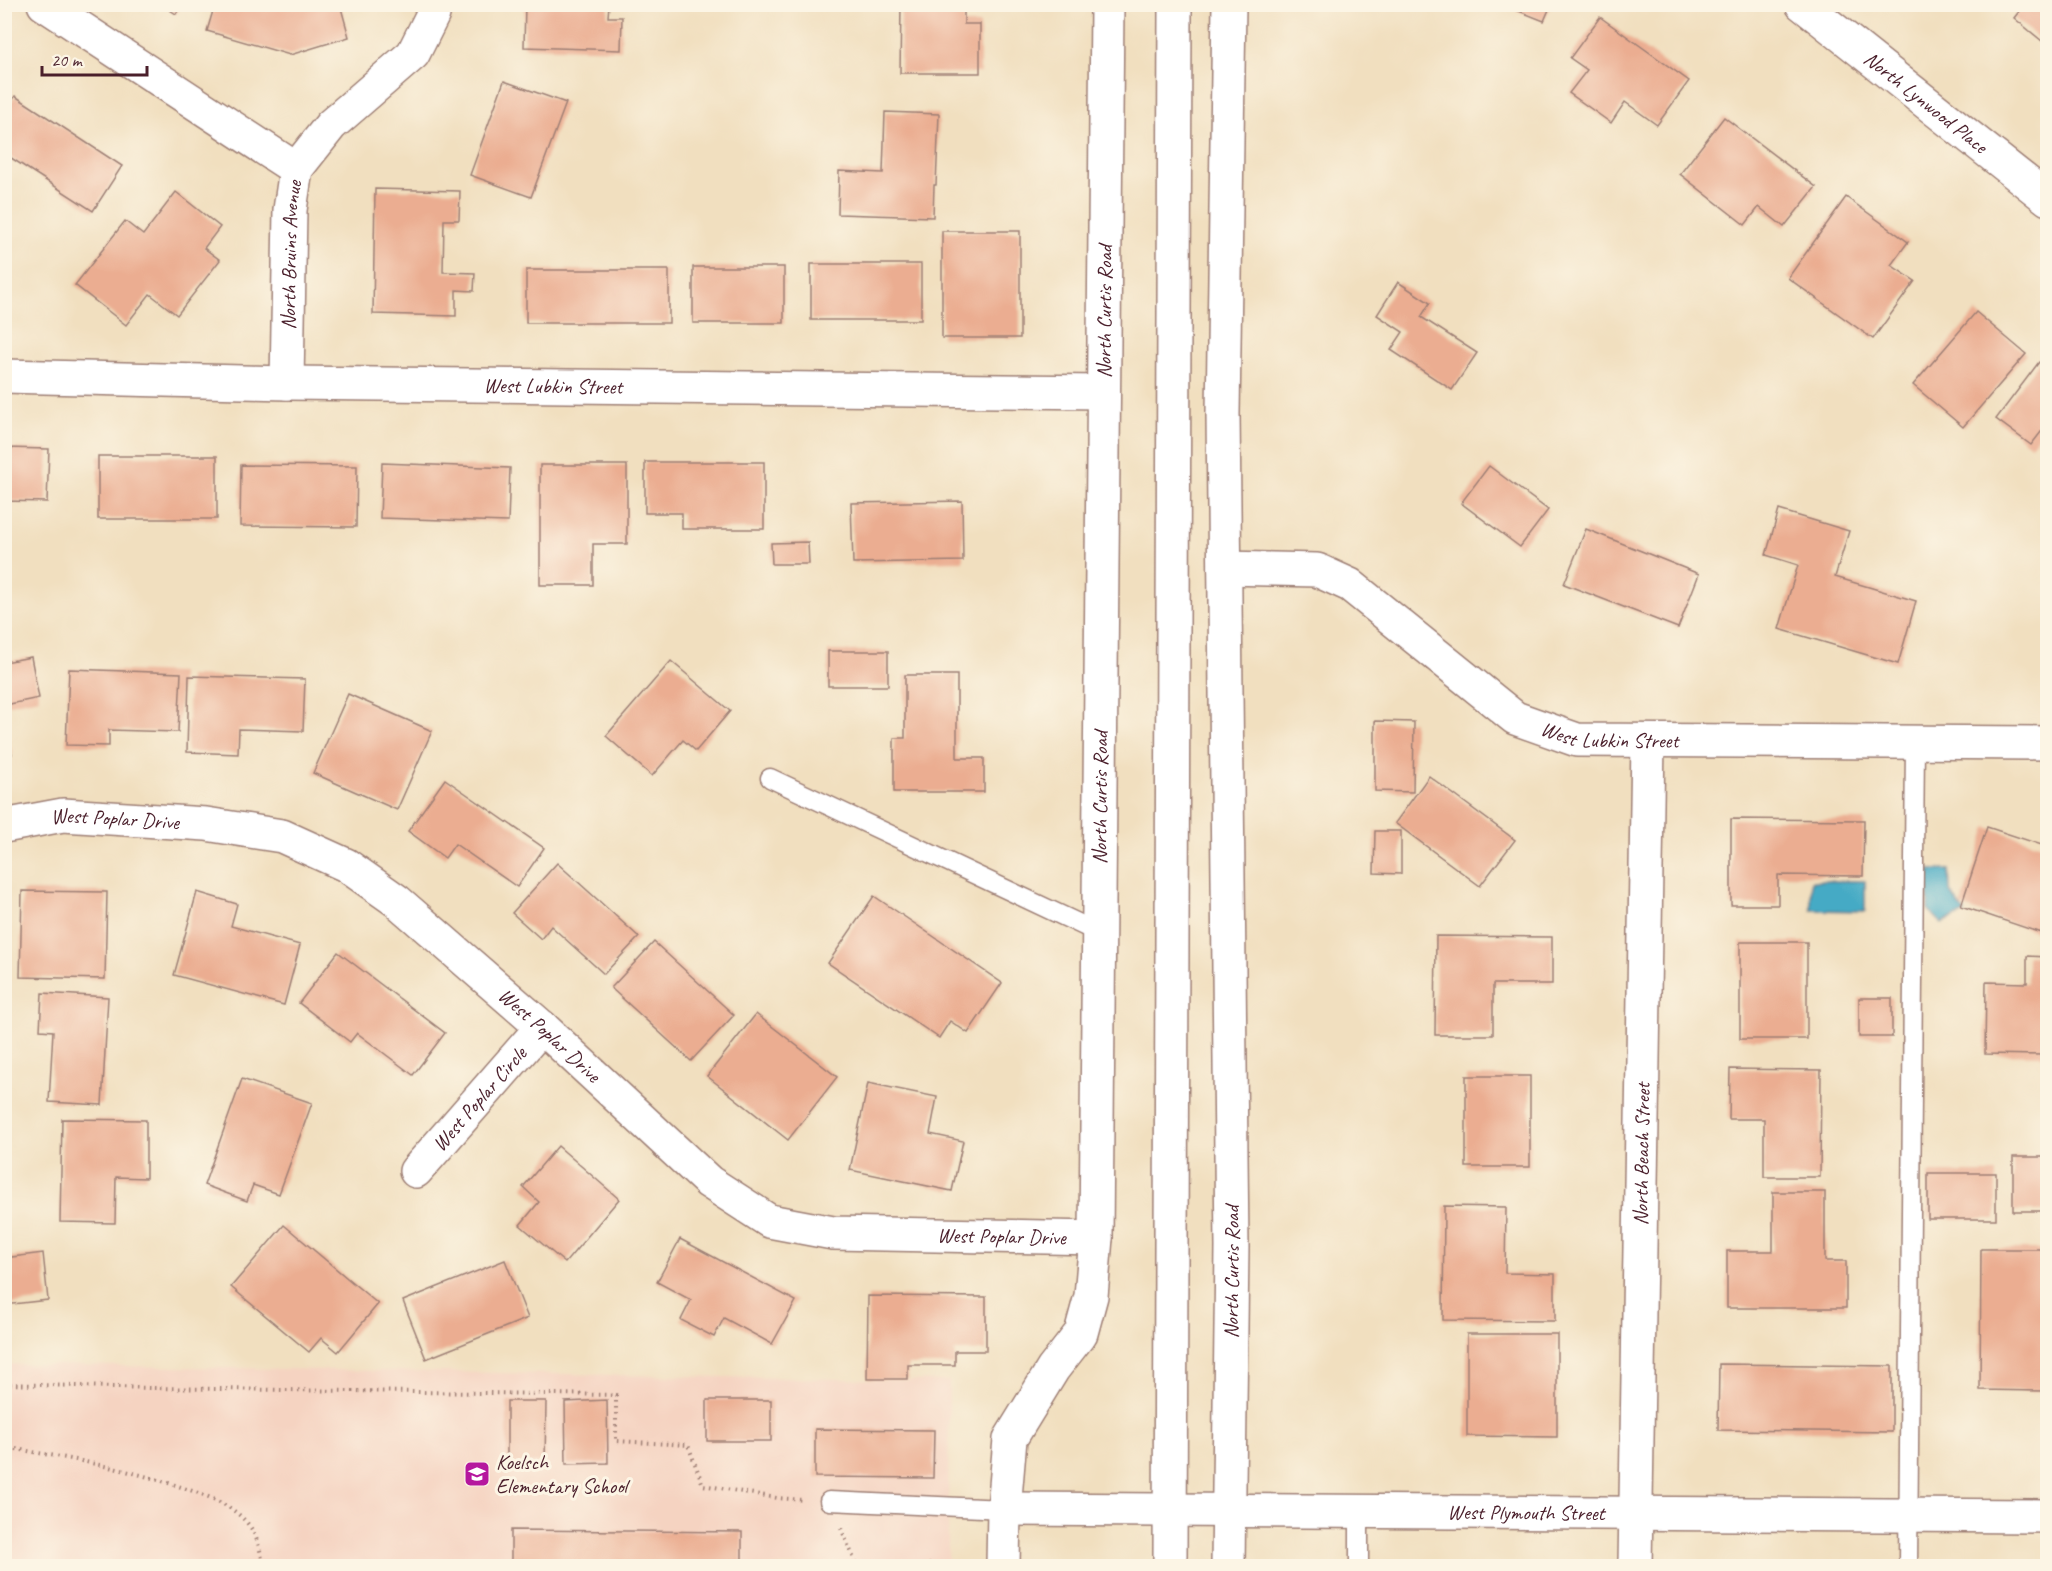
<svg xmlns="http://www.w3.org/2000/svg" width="2052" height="1571" viewBox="0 0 2052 1571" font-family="Caveat,sans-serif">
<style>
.built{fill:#f5d3c1}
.water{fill:#45aac5;stroke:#486478;stroke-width:1.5}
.building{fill:#ebad91}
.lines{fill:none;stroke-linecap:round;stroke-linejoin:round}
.lane-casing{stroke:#9e7f75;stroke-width:21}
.street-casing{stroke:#9e7f75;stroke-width:36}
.primary-casing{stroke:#9e7f75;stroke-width:36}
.path{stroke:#9e7f75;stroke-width:4;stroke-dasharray:1.5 4.5;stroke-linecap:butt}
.lane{stroke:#fff;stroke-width:18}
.street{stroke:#fff;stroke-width:33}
.primary{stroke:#fff;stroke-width:33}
.labels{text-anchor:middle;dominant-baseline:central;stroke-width:6;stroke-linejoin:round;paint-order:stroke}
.street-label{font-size:21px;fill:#4a1f2b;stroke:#fcf5e5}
.poi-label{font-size:21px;fill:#4a1f2b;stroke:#fcf5e5;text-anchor:start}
</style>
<rect width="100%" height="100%" fill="#fcf5e5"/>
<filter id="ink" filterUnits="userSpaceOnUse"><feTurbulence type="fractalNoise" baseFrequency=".0167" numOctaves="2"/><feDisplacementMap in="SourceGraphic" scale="12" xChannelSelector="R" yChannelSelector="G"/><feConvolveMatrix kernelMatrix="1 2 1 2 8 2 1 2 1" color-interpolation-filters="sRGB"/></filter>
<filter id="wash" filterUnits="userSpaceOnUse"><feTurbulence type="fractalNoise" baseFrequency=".008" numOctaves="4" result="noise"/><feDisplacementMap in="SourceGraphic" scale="24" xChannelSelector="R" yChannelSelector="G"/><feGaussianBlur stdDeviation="1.35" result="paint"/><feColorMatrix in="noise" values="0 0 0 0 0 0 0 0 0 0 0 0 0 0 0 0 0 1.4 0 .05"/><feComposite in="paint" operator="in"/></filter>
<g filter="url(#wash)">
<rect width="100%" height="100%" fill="#f1dfbf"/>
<path class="built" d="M5 1364 949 1381 948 1566H5Z"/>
<g class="water">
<path d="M1928 870H1949L1950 892 1965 913 1941 923 1928 909Z"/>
<path d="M1811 881H1865V911L1811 910Z"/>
</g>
<g id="blocks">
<g class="building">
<path d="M161 4H182L176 14Z"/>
<path d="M215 4H340L349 37 290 55 207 31Z"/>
<path d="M525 4H609L608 17H622L621 50 524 47Z"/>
<path d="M901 4H964V24H980V73H900Z"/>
<path d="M2025 4H2048V46L2014 18Z"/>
<path d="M1504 5H1551L1544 21Z"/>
<path d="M1600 17 1689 81 1657 125 1625 102 1611 123 1569 93 1587 70 1570 58Z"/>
<path d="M504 81 566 103 531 197 470 175Z"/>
<path d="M15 96 122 166 93 211 5 154V112Z"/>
<path d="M885 112 939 114 936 185H934L933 217 838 214 839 171 883 173Z"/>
<path d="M1724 117 1816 187 1784 227 1759 207 1745 225 1680 174Z"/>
<path d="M375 189 460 191 459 220H444L443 272 475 273 474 291 456 290V316L373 314Z"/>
<path d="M176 192 220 227 204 248 220 260 177 315 150 294 126 325 75 285 125 221 143 235Z"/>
<path d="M1846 197 1908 242 1891 265 1915 281 1873 339 1788 278Z"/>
<rect x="942" y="231" width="78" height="107"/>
<rect x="811" y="264" width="110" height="56"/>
<rect x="693" y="267" width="91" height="56"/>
<rect x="526" y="270" width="143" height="53"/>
<path d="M1398 282 1430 303 1421 317 1477 353 1452 390 1391 350 1403 332 1377 315Z"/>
<path d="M1976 312 2026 354 1963 427 1913 385Z"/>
<path d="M2039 362 2048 368V423L2031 445 1996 419Z"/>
<path d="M4 448 49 449 47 502 4 501Z"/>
<rect x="98" y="456" width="119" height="63"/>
<path d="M645 462H764V529H682V513H645Z"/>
<path d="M382 463 510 468 508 522 380 518Z"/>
<path d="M241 465 357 466 356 527 240 526Z"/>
<path d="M540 465H627V544H593V585H540Z"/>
<path d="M1489 466 1548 510 1520 547 1461 503Z"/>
<path d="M962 501 963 561 853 563 851 503Z"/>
<path d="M1779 510 1849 531 1835 577 1916 601 1898 664 1779 629 1798 565 1766 555Z"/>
<path d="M1586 529 1699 574 1678 628 1564 584Z"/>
<path d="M808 542 809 564H772L771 543Z"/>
<rect x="828" y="651" width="60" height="35"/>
<path d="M31 657 39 698 5 705V662Z"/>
<path d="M671 661 730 711 696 751 683 740 652 776 606 736Z"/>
<path d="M69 669 181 673 178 732 109 730V746L66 745Z"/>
<path d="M905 675H957V758H984V792H894V738H905Z"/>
<path d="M189 676 305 679 303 731 239 729 238 754 187 752Z"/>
<path d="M348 694 432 731 397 810 313 773Z"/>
<path d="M4 719 12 754 4 755Z"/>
<path d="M1375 721 1414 722 1413 792 1375 791Z"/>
<path d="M1429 776 1515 840 1480 886 1395 823Z"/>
<path d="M445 779 544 848 517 887 455 844 445 858 408 831Z"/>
<path d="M1731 819 1864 820 1863 876 1778 875V905H1731Z"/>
<path d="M1987 827 2048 847V913L2041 933 1961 906Z"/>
<path d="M1375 831H1401V874L1374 873Z"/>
<path d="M557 863 639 937 604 974 551 926 541 939 512 913Z"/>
<path d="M22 891 107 892 105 979 20 977Z"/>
<path d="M197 892 237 904 231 926 300 945 284 1005 174 975Z"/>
<path d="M874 896 1002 983 968 1033 950 1021 939 1038 828 963Z"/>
<path d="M1436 936 1552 937V984H1493V1035H1435Z"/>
<path d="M654 942 734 1015 691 1061 611 988Z"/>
<rect x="1740" y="942" width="67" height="97"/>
<path d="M338 952 445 1033 413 1075 357 1033 350 1042 299 1003Z"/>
<path d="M2027 956 2048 957V1055L1985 1054 1986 982 2027 983Z"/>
<path d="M42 993 108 997 102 1105 49 1102 53 1031 40 1030Z"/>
<rect x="1859" y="998" width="33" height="39"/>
<path d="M756 1014 837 1077 788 1140 707 1076Z"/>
<path d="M1730 1069 1821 1070 1820 1177H1764V1119H1729Z"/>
<rect x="1466" y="1076" width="64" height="91"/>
<path d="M242 1079 312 1103 279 1194 253 1185 247 1201 204 1185Z"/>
<path d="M868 1083 937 1097 930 1134 963 1141 952 1191 850 1170Z"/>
<path d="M62 1119 146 1120V1178L116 1177 115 1223 60 1222Z"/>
<path d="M558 1146 619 1199 565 1263 520 1225 539 1202 523 1187Z"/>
<rect x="2013" y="1157" width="35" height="54"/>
<rect x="1928" y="1173" width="68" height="46"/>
<path d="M1773 1192H1825V1261H1846V1308H1727V1251H1773Z"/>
<path d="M1444 1206 1506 1207 1505 1273 1555 1274V1321L1443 1320Z"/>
<path d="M284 1225 378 1304 338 1352 321 1338 309 1352 231 1287Z"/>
<path d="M680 1239 796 1301 772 1344 724 1318 714 1337 681 1320 691 1300 657 1282Z"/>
<path d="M1981 1249H2048V1391L1980 1390Z"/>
<path d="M43 1253 48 1300 4 1305V1258Z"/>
<path d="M505 1260 528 1318 426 1359 403 1301Z"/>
<path d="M868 1296 986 1297V1351H955V1365H908V1379H867Z"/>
<path d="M1467 1334H1557V1437L1467 1436Z"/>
<path d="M1719 1364 1892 1366V1432L1718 1430Z"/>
<path d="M607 1400 608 1463 566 1464 565 1402Z"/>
<rect x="707" y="1400" width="64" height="41"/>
<path d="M507 1401H546L545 1463H507Z"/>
<path d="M815 1429 934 1430 933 1478 815 1477Z"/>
<path d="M511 1530 742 1532V1566H511Z"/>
</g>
</g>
</g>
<g filter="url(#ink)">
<use href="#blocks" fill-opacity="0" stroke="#9e7f75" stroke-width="1.5"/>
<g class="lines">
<g class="lane-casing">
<g id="lane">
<path d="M770 778 1099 933"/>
<path d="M829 1501 1004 1509"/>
<path d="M1359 1512V1566"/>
<path d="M1908 1566 1915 742"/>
</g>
</g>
<g class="street-casing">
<g id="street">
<path d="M44 4 296 169"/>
<path id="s1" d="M1802 4 2048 199"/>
<path id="s2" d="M4 376 287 383 1103 392"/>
<path id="s3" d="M287 383 290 210 296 169 331 125 413 54 433 14 435 4"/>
<path id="s4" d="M1225 568 1317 570 1350 585 1515 718 1577 740 2048 743"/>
<path id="s5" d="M4 826 63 815 206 824 282 836 346 865 397 901 542 1027 709 1182 769 1221 833 1233 1096 1238"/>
<path id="s6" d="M416 1171 542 1027"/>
<path id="s7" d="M1004 1509 2048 1516"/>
<path id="s8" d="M1003 1566 1004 1509 1010 1439 1053 1369 1081 1333 1091 1296 1096 1238 1107 4"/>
<path id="s9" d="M1635 1566 1648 741"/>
</g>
</g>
<g class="primary-casing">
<g id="primary">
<path d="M1170 1566 1175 4"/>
<path id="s10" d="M1228 1566 1232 1247 1223 414 1229 4"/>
</g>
</g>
<g class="path">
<path d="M4 1384 152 1388 616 1395V1441L688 1445 703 1485 777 1498 804 1500"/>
<path d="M4 1447C63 1457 119 1467 175 1485 201 1494 230 1502 248 1524 258 1536 260 1552 264 1566"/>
<path d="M841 1528 857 1566"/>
<path d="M924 1566 934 1563 939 1566"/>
</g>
<use href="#lane" class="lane"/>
<use href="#street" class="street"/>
<use href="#primary" class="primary"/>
</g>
</g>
<defs>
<g id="school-square" transform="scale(1.35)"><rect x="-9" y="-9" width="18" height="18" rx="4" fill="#b5179e" stroke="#fcf5e5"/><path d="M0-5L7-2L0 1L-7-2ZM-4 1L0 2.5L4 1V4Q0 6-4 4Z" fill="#fff"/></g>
</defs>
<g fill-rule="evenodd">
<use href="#school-square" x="477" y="1474"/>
</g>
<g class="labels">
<g class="street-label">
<text stroke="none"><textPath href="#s1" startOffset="158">North Lynwood Place</textPath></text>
<text stroke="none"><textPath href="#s3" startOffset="128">North Bruins Avenue</textPath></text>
<text stroke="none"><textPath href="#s8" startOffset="1278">North Curtis Road</textPath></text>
<text stroke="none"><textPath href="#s2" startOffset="549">West Lubkin Street</textPath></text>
<text stroke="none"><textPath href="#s4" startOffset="438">West Lubkin Street</textPath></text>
<text stroke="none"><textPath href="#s8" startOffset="792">North Curtis Road</textPath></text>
<text stroke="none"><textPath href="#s5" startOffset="112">West Poplar Drive</textPath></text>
<text stroke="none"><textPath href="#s5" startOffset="616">West Poplar Drive</textPath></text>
<text stroke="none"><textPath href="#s6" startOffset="96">West Poplar Circle</textPath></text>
<text stroke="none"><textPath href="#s9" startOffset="412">North Beach Street</textPath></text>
<text stroke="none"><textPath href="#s5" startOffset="1138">West Poplar Drive</textPath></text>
<text stroke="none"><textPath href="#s10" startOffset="294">North Curtis Road</textPath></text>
<text stroke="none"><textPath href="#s7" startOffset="522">West Plymouth Street</textPath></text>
</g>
<g class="poi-label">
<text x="496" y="1462">Koelsch<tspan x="496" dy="24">Elementary School</tspan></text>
</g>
</g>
<rect width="2052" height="1571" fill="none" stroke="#fcf5e5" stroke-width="24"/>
<path d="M42 66v9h105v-9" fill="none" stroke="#4a1f2b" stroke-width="3"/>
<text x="51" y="66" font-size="18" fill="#4a1f2b" stroke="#fcf5e5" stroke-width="4.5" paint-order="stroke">20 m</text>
</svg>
